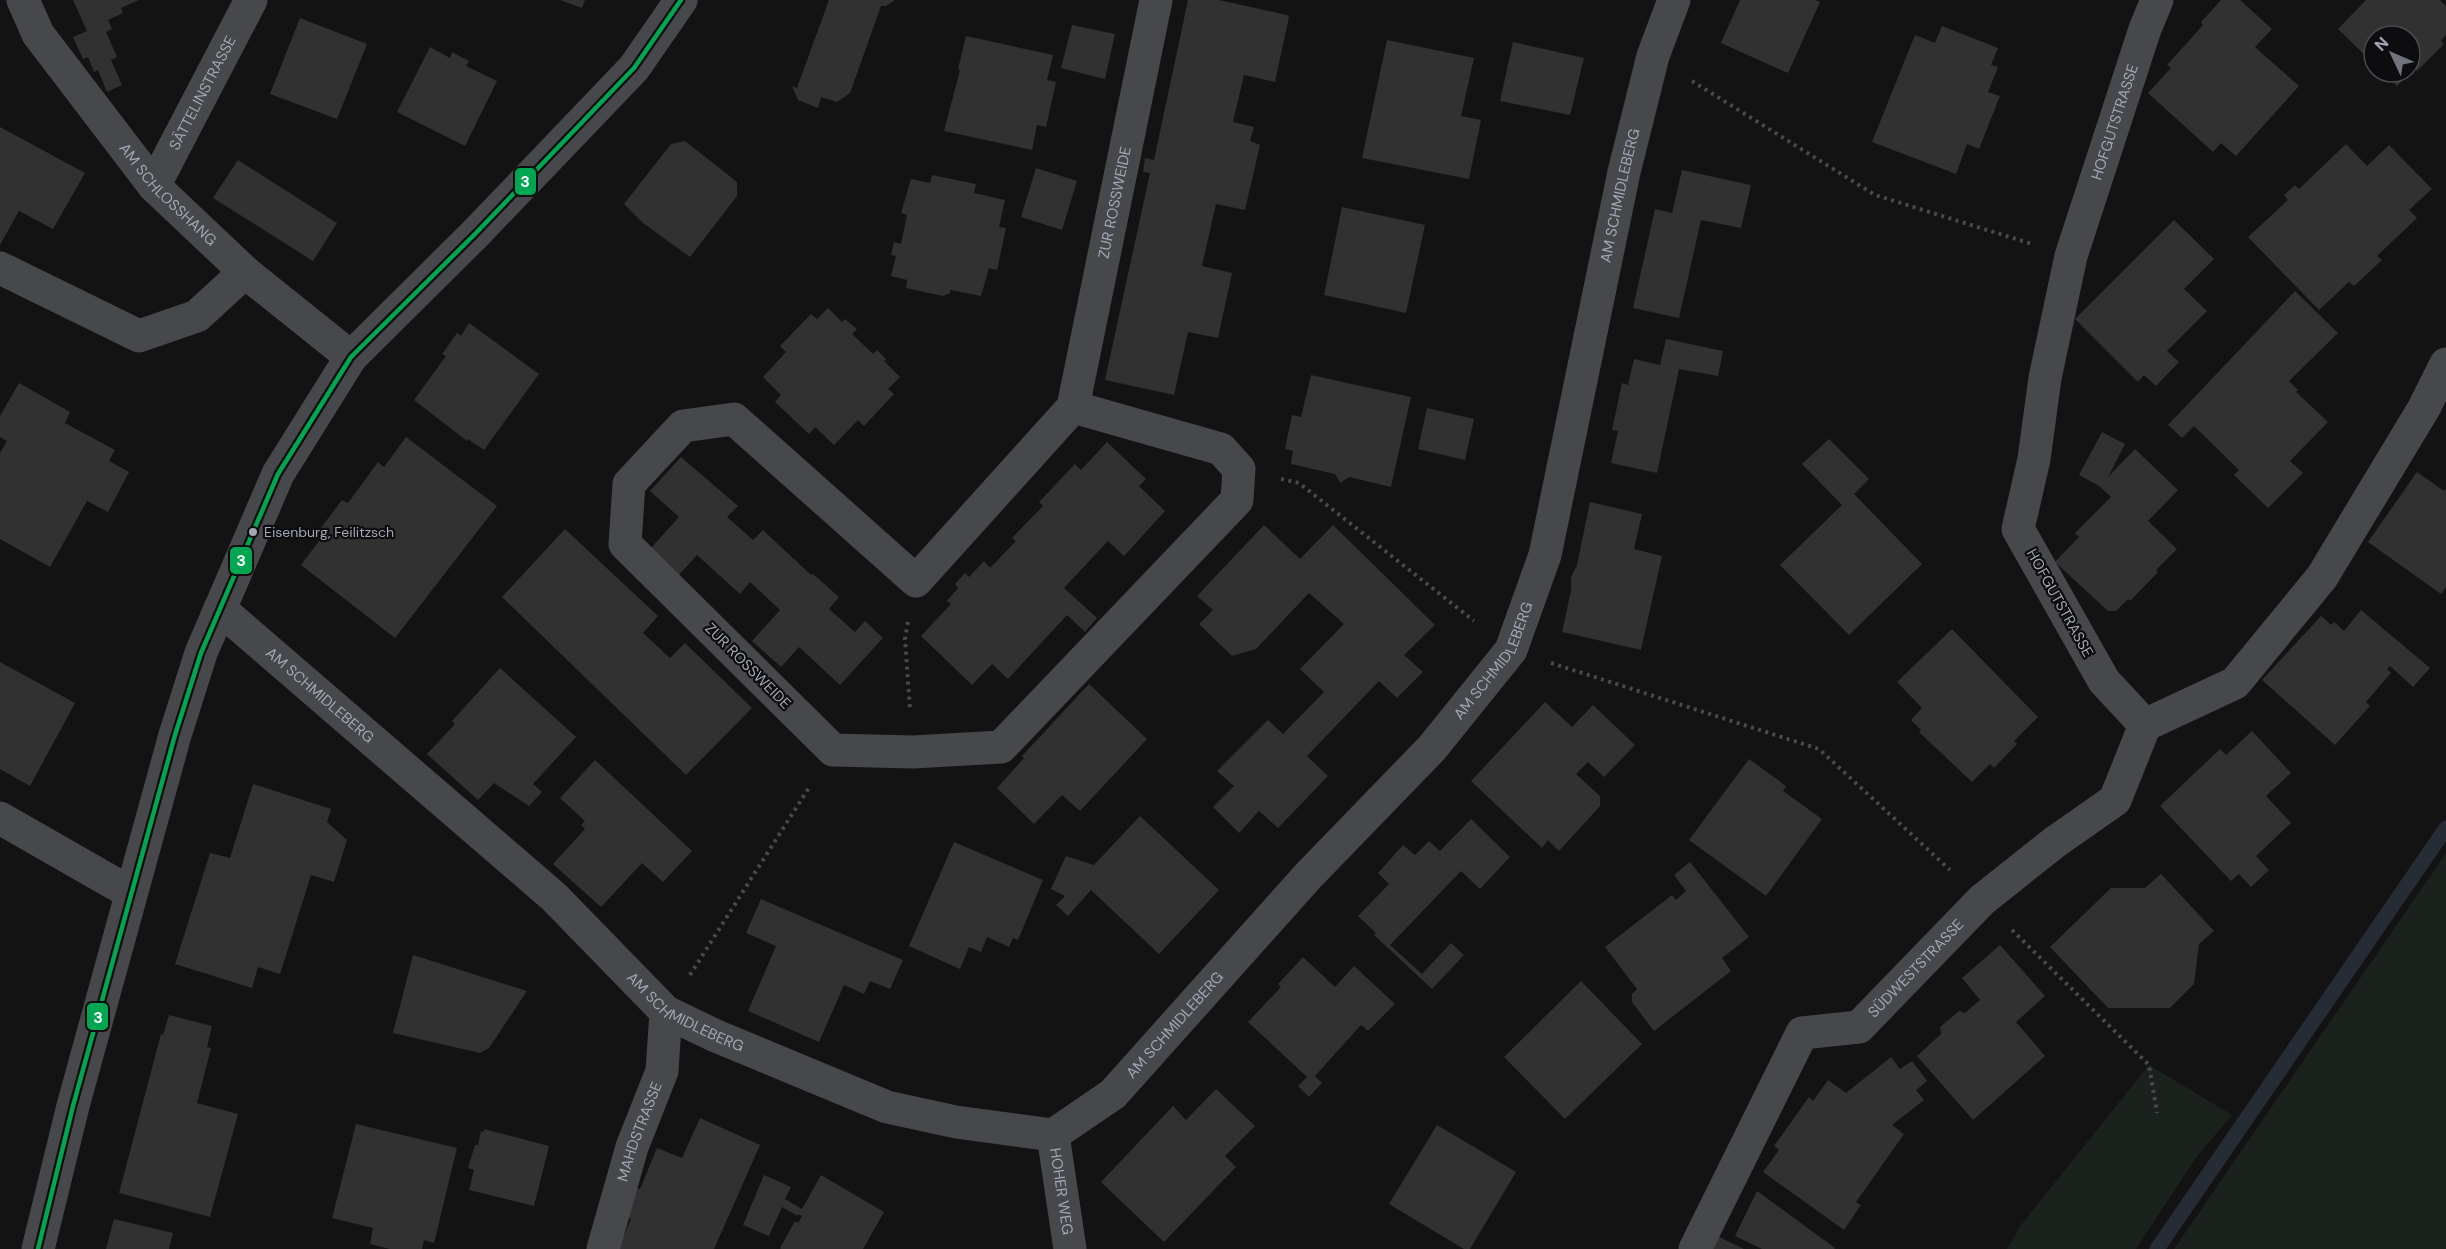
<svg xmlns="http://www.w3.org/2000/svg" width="2446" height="1249" viewBox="0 0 2446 1249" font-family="'DM Sans',sans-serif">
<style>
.green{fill:#1b221d}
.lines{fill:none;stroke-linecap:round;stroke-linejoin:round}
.stream{stroke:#262c35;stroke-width:15}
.building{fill:#313132}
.path{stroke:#49494e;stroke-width:4;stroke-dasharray:3 4.5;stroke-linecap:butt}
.street{stroke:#47484c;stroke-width:33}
.bus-1-casing{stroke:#0d0d0f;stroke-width:9}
.bus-1{stroke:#00a651;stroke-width:4.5}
.bus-dot{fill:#a3a7b5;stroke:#0d0d0f;stroke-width:2}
.labels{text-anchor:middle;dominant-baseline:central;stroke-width:4.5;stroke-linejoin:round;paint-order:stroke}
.bus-label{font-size:14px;fill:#a3a7b5;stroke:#0d0d0f;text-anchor:start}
.street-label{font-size:15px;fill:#a3a7b5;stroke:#0d0d0f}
.line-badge{stroke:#0d0d0f;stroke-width:2}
.badge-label{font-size:16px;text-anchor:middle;font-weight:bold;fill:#fff}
</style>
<rect width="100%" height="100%" fill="#131313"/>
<g class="green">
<path d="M2446 853V1249H2174Z"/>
<path d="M2149 1065 2232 1115 2195 1159 2136 1249H2007L2021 1225Z"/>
</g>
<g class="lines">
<path class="stream" d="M2157 1249 2446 828"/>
</g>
<g class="building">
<path d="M73 0H139L121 8 123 13 108 20 112 29 106 32 117 57 111 60 122 85 107 92 98 70 94 72 88 57 83 59 73 37 87 31Z"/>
<path d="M560 0H585L582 8Z"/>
<path d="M829 0H895L886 6H881L850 93 837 102 821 97 818 108 798 100 792 86 797 88Z"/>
<path d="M1188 0H1219L1287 15 1289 17 1275 82 1244 75 1233 122 1254 127 1250 141 1260 145 1245 210 1216 204 1202 266 1232 273 1218 338 1188 332 1174 395 1105 380 1150 173 1143 172 1145 158 1154 160Z"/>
<path d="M1740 0H1815L1820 2 1788 73 1721 43Z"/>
<path d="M2221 0H2240L2272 29 2255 47 2299 86 2236 156 2221 143 2213 152 2148 93 2171 68 2167 65 2203 25 2201 22Z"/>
<path d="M2366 0H2440L2446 6V35L2441 41 2444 44 2417 71 2414 69 2397 86 2382 72H2410V36H2374V64L2338 29Z"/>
<path d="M300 18 367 44 337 119 270 94Z"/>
<path d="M1072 25 1115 34 1105 79 1061 68Z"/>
<path d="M1942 26 1998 48 1991 65 1998 67 1988 92 2000 96 1979 149 1967 144 1956 174 1872 142 1915 35 1935 43Z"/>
<path d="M966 36 1053 55 1047 80 1056 82 1046 127 1037 125 1032 150 944 131 960 70 958 69Z"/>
<path d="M1387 40 1474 58 1461 116 1481 120 1469 179 1362 158Z"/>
<path d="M1513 42 1584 58 1570 115 1500 101Z"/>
<path d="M430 47 450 58 452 52 469 61 466 66 497 81 465 146 397 112Z"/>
<path d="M0 127 85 173 53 229 19 211 0 245Z"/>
<path d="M685 141 737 182V196L690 257 643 223 624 204 671 144Z"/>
<path d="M2346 144 2367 166 2389 145 2432 189 2409 210 2417 218 2377 256 2382 260 2354 286 2349 282 2319 310 2248 237 2288 200 2284 195 2295 185 2299 189Z"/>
<path d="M238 160 337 223 313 261 213 198Z"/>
<path d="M1036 168 1077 181 1062 230 1021 217Z"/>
<path d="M1682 170 1751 185 1741 228 1701 220 1679 318 1633 308 1655 209 1672 213Z"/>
<path d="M932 175 976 184 974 193 1005 200 999 227 1006 228 997 270 989 268 981 296 950 290V293L943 296 906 288 907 280 891 276 896 256 891 255 894 242 901 244 907 215 901 213 911 179 930 183Z"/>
<path d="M1342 207 1425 225 1406 313 1324 295Z"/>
<path d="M2174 220 2214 259 2184 289 2207 311 2167 351 2179 362 2156 386 2144 375 2138 382 2075 319Z"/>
<path d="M2295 291 2338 333 2289 381 2298 390 2296 392 2328 422 2290 461 2303 473 2268 508 2234 475 2239 470 2194 426 2182 438 2168 425Z"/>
<path d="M828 308 842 322 845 319 857 329 852 334 873 354 877 350 886 359 884 361 900 377 888 389 894 394 864 426 858 420 834 445 815 427 809 434 775 402 781 395 763 377 786 352 780 346 811 314 817 319Z"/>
<path d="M469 323 539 374 484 450 468 439 467 441 414 400 446 356 442 354 457 333 461 336Z"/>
<path d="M1666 339 1723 351 1718 376 1679 369 1657 473 1611 463 1618 431 1612 430 1622 383 1628 385 1634 359 1660 365Z"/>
<path d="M1311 375 1411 397 1391 487 1349 477 1340 483 1335 474 1291 464 1293 451 1285 449 1292 415 1301 417Z"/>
<path d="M19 383 70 412 65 423 115 450 109 461 129 472 108 512 87 501 50 567 0 539V453L7 441 0 437V416Z"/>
<path d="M1427 408 1474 419 1465 460 1418 449Z"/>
<path d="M2102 432 2125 444 2108 477 2135 449 2178 490 2148 521 2177 549 2156 570 2158 572 2130 601 2128 599 2116 611H2108L2055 562 2079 537 2075 533 2111 497 2099 486 2079 475Z"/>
<path d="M406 437 497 506 395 638 301 565 322 537 317 533 342 500 348 503 378 462 384 467Z"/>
<path d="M1829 439 1869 479 1854 494 1922 564 1849 635 1780 565 1842 505 1802 464Z"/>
<path d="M1107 442 1146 479 1139 486 1165 511 1124 556 1108 541 1064 588 1097 618 1085 632 1067 615 1008 679 992 664 972 685 921 636 951 604 947 601 958 588 955 584 965 573 969 577 984 561 990 568 1016 541 1012 538 1043 506 1039 502 1075 464 1081 470Z"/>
<path d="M681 457 738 506 727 517 753 540 763 530 811 575 813 574 839 597 829 609 855 632 865 621 883 638 840 685 799 647 781 667 752 641 780 610 750 582 740 594 697 555 679 575 650 549 679 517 650 491Z"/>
<path d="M2417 472 2444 491 2446 489V587L2441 594 2368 542Z"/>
<path d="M1590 502 1642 514 1634 549 1662 556 1641 650 1562 632 1571 591V577L1577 565Z"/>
<path d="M1264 525 1300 559 1333 525 1435 625 1404 655 1423 672 1397 698 1379 681 1307 756 1328 776 1278 828 1259 811 1239 833 1213 807 1234 786 1217 771 1268 720 1283 734 1324 692 1300 669 1344 624 1309 593 1256 649 1232 656 1199 624 1213 610 1197 596Z"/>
<path d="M565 529 658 616 643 633 670 658 685 643 752 708 686 775 502 597Z"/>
<path d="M2361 610 2430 668 2413 687 2390 666 2387 669 2391 673 2366 702 2370 706 2335 745 2262 680 2321 616 2331 625 2334 622 2344 631Z"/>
<path d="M1952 629 2038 717 2014 741 2017 744 1994 768 1990 764 1972 782 1919 732 1921 730 1911 720 1922 708 1897 682Z"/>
<path d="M0 662 75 703 30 786 0 769Z"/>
<path d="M500 668 576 737 533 784 542 792 529 806 494 783 478 800 427 754 455 724 452 721Z"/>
<path d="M1089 684 1147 739 1080 811 1062 795 1034 824 997 788 1024 758 1022 756Z"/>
<path d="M1545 702 1572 727 1593 705 1635 745 1604 777 1588 762 1576 774 1600 796V806L1559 851 1548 840 1542 848 1471 781Z"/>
<path d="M2252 731 2291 773 2266 796 2291 823 2256 856 2269 870 2251 887 2239 874 2231 881 2160 806 2220 749 2226 755Z"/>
<path d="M1749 759 1786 786 1783 791 1822 819 1766 896 1689 840Z"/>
<path d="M595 760 692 851 663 882 642 863 601 907 553 864 585 829 581 825 585 821 560 798Z"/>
<path d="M253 784 331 809 327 822 347 840 334 882 311 875 280 974 258 967 252 988 175 964 210 853 230 858Z"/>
<path d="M1140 816 1219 890 1159 954 1091 890 1068 916 1056 905 1065 896 1051 889 1066 856 1094 865Z"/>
<path d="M1471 819 1510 857 1480 889 1461 871 1390 945 1422 974 1451 943 1464 955 1432 989 1374 935 1376 933 1358 916 1389 884 1378 873 1403 845 1415 855 1429 841 1440 851Z"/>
<path d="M954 842 1043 880 1018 940 1013 938 1009 947 987 937 981 952 969 947 960 969 909 946Z"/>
<path d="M1690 862 1749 937 1722 958 1731 971 1654 1031 1632 1002V994L1637 989 1605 947 1672 895 1676 900 1686 891 1674 875Z"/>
<path d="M2161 874 2214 931 2199 944 2194 984 2170 1008H2108L2050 947 2111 888H2145Z"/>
<path d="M761 899 903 960 890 989 870 981 864 994 844 985 819 1042 748 1011 776 946 746 933Z"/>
<path d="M2000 945 2045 996 2016 1022 2045 1056 1973 1120 1917 1056 1941 1034 1940 1027 1959 1011 1965 1013 1980 1000 1962 978Z"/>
<path d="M413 955 527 991 489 1048 480 1053 393 1033Z"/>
<path d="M1303 957 1335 987 1354 966 1395 1004 1368 1031 1361 1025 1315 1076 1322 1083 1309 1097 1298 1086 1307 1077 1248 1022 1281 987 1278 984Z"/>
<path d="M1581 981 1642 1044 1565 1119 1504 1057Z"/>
<path d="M169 1015 212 1026 207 1047 211 1048 197 1103 238 1114 210 1217 119 1193 161 1034 163 1035Z"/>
<path d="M1891 1057 1900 1069 1912 1061 1927 1081 1916 1090 1924 1100 1892 1125 1904 1134 1856 1202 1861 1205 1844 1230 1763 1172 1779 1150 1774 1146 1809 1097 1813 1101 1828 1080 1846 1093Z"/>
<path d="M1216 1089 1255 1126 1225 1156 1236 1167 1164 1242 1101 1182 1173 1106 1186 1120Z"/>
<path d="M700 1118 760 1145 714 1249H618L631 1219 624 1216 636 1188 640 1189 657 1148 682 1158Z"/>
<path d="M356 1124 457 1148 434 1243 424 1240 422 1249H390L370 1244 373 1228 332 1218Z"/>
<path d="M1437 1125 1516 1172 1470 1249H1464L1389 1204Z"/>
<path d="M484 1129 549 1146 534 1206 469 1190 474 1170 468 1168 475 1145H478L481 1131 484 1132Z"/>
<path d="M764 1175 791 1187 785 1199 802 1209 821 1175 884 1212 863 1249H781L780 1248 795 1221 798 1223 802 1216 798 1214V1216L782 1207 769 1236 743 1225Z"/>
<path d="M1757 1191 1835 1248 1834 1249H1762L1735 1236Z"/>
<path d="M114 1219 173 1233 169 1249H106Z"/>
<path d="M1713 1234 1744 1249H1705Z"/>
</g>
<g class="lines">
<g class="path">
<path d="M1692 81 1875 195 2032 244"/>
<path d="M1281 479 1299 483 1474 621"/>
<path d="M908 622 905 639 910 710"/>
<path d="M1551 663 1819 749 1950 870"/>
<path d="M2012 930 2149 1065 2157 1113"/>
<path d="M690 975 810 786"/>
</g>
<g class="street">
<path id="s1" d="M23 0 38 34 154 186 245 272 351 357"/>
<path id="s2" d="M154 186 251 0"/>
<path d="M0 268 139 336 197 316 245 272"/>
<path id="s3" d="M1073 407 1221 449 1239 469 1237 500 1001 747 913 752 833 750 625 544 629 484 683 426 734 419 916 581 1073 407 1156 0"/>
<path id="s4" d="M220 609 554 897 666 1012 716 1036 887 1107 956 1122 1053 1135 1113 1094 1309 875 1432 748 1511 650 1545 555 1624 172 1653 56 1674 0"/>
<path id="s5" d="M2145 725 2104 681 2018 529 2034 459 2045 378 2071 256 2145 29 2157 0"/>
<path d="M2145 725 2235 683 2322 577 2424 408 2446 364"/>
<path d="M0 818 131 893"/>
<path id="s6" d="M1053 1135 1070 1249"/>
<path d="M38 1249 73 1106 175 735 201 653 278 474 351 357 476 233 634 68 681 0"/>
<path id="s7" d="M603 1249 632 1147 662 1071 666 1012"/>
<path id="s8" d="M1695 1249 1802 1033 1859 1027 1982 900 2055 842 2115 800 2145 725"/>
</g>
<g class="bus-1-casing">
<path id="bus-1" d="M38 1249 73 1106 175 735 201 653 278 474 351 357 476 233 634 68 681 0"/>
</g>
<use href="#bus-1" class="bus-1"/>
</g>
<circle class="bus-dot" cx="253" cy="532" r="5"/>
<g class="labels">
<g class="bus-label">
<text x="264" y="532">Eisenburg, Feilitzsch</text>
</g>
<g class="street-label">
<text stroke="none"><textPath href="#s2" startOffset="105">SÄTTELINSTRASSE</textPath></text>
<text stroke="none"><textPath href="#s5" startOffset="654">HOFGUTSTRASSE</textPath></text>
<text stroke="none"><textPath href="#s1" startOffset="244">AM SCHLOSSHANG</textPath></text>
<text stroke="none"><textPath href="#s4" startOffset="2148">AM SCHMIDLEBERG</textPath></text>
<text stroke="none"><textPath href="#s3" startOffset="1892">ZUR ROSSWEIDE</textPath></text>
<text transform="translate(2060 603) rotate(61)">HOFGUTSTRASSE</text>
<text stroke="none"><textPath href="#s4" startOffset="1662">AM SCHMIDLEBERG</textPath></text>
<text transform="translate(748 666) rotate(45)">ZUR ROSSWEIDE</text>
<text stroke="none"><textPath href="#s4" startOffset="132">AM SCHMIDLEBERG</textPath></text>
<text stroke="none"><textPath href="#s8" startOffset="380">SÜDWESTSTRASSE</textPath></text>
<text stroke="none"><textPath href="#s4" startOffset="618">AM SCHMIDLEBERG</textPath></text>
<text stroke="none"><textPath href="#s4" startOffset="1176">AM SCHMIDLEBERG</textPath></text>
<text stroke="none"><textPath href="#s7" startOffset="123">MAHDSTRASSE</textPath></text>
<text stroke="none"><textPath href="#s6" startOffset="57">HOHER WEG</textPath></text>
</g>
</g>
<g class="line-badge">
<rect x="514" y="167" width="23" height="29" rx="6" fill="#00a651"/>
<rect x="229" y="546" width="24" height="29" rx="6" fill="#00a651"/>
<rect x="86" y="1002" width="23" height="29" rx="6" fill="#00a651"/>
</g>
<g class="badge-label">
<text x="525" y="187">3</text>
<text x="241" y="566">3</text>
<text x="98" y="1023">3</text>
</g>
<g transform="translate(2392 54) rotate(314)"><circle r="28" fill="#0d0d0f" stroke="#494b51" stroke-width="1.5"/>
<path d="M0-4.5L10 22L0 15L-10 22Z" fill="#71737c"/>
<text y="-9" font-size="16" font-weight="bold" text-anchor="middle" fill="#a3a7b5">N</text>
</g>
</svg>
